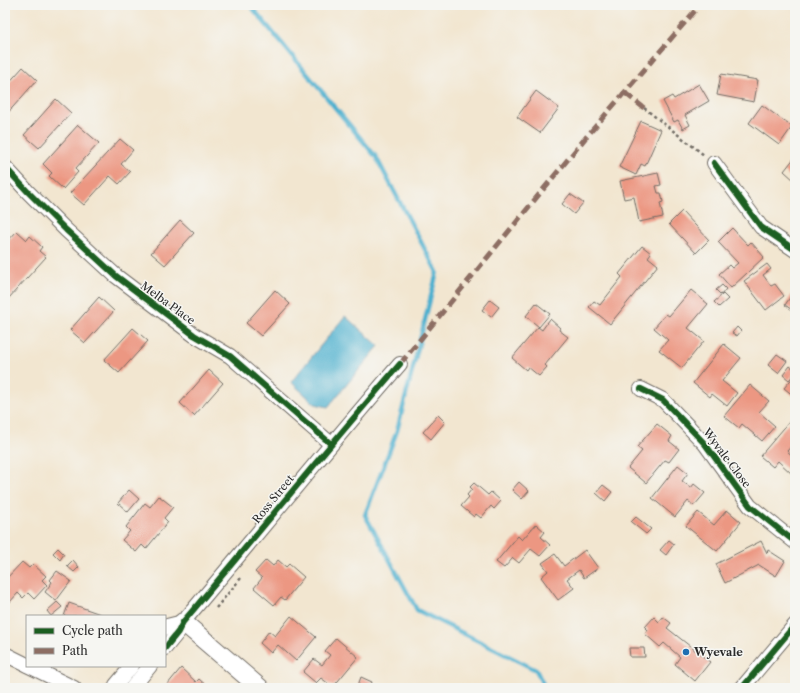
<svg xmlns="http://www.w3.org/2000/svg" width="800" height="693" viewBox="0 0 800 693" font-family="'Libre Caslon Text',serif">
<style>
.water{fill:#50b1cf;stroke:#3e6e7d}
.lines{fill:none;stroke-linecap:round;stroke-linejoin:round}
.stream{stroke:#50b1cf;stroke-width:4.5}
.building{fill:#ec9782}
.minor-casing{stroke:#716c65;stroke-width:16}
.tertiary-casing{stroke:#716c65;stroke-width:20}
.path{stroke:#716c65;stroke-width:2.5;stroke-dasharray:3 3;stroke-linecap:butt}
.minor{stroke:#fff;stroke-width:14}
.tertiary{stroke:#fff;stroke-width:18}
.quiet{stroke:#8d6e63;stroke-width:5;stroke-dasharray:10 5;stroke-linecap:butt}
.cycleway-casing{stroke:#f6f6f2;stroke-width:8}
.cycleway{stroke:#1b5e20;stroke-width:6}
.poi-dot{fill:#1f6fb2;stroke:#f6f6f2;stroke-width:1.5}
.labels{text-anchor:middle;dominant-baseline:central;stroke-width:3;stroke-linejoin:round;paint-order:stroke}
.street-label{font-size:11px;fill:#2b2b2b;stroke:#f6f6f2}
.poi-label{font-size:11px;font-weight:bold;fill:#2b2b2b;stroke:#f6f6f2;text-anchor:start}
</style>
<rect width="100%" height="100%" fill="#f6f6f2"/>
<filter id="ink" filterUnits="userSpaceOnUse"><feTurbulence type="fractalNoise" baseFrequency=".025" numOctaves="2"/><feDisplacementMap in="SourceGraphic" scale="8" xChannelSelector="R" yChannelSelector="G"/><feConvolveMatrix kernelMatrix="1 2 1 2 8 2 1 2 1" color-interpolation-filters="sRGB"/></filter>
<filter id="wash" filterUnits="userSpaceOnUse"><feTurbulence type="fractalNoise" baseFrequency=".012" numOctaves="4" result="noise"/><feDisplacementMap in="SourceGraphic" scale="16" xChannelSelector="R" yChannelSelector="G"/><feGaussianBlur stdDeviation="0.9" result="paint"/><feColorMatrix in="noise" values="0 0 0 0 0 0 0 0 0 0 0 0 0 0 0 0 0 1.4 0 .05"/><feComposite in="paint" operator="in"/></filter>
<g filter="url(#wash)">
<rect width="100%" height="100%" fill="#f2e6d0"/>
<path class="water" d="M345 316 379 346 328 407 315 404 291 382Z"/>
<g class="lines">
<path class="stream" d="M250 5 376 157 437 272 397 431 365 515 417 610 536 670 545 688"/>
</g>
<g id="blocks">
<g class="building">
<path d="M23 67 37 80 5 116V87Z"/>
<path d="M721 74 758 80 754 102 717 95Z"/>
<path d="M699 84 709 101 685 115 690 125 683 129 678 120 674 122 663 101 672 96 674 99Z"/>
<path d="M536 91 559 108 540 133 517 117Z"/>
<path d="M56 99 71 113 39 148 24 135Z"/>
<path d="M762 105 792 127 779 145 749 123Z"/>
<path d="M641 121 661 130 645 166 641 164 636 175 619 167Z"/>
<path d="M78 125 99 143 75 169 78 172 63 189 49 176 52 173 43 164Z"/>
<path d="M120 139 133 150 121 164 130 172 119 184 110 176 84 205 70 193Z"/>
<path d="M795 157V181L784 171Z"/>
<path d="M658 173 661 185 656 186 658 193H661L663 202 660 203 663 217 639 222 634 197 624 199 620 181Z"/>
<path d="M570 194 583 203 574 214 562 204Z"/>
<path d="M682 211 709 240 696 253 669 224Z"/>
<path d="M180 220 194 233 165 265 151 253Z"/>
<path d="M732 228 748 245 751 242 764 257 731 288 719 274 729 265 732 268 738 263 718 242Z"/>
<path d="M17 231 27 240 30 236 42 247 39 251 46 257 8 299 5 297V253L9 249 5 244Z"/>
<path d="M642 246 651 253 648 257 658 265 610 324 589 307 594 301 600 305 622 277 619 274Z"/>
<path d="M767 264 771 269 763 275 771 286 775 284 784 296 766 310 744 281Z"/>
<path d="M722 285 726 289 721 295 716 290Z"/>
<path d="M275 290 290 304 261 336 246 323Z"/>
<path d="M691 290 708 304 688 328 704 341 682 368 659 350 668 340 654 328 666 314 669 316Z"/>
<path d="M795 290V312L785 305Z"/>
<path d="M723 294 728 299 719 307 714 302Z"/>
<path d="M99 297 114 311 85 343 70 330Z"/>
<path d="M490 300 499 307 491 317 482 310Z"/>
<path d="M536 303 550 314 539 327 526 316Z"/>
<path d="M550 319 560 328 559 330 568 337 545 365 547 367 539 376 528 367 526 370 512 358 538 327 542 330Z"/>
<path d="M737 327 741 331 737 336 732 333Z"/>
<path d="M133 328 148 341 119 373 104 360Z"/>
<path d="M724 344 741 358 722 381 737 393 727 406 712 394 710 397 693 383Z"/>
<path d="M777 354 787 361 778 373 768 365Z"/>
<path d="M790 366 795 370V373L789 380 783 375Z"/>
<path d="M209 370 223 383 194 416 180 403Z"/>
<path d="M795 375V397L784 388Z"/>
<path d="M750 385 769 401 759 412 775 426 762 441 742 424 739 428 724 416Z"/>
<path d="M438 415 445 422 431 439 423 432Z"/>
<path d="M790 421 795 425V442L787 451 795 458V471L792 474 778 461 773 467 760 456Z"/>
<path d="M657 424 672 436 669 441 679 449 669 462 665 460 646 483 628 468 642 451 637 447Z"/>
<path d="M678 465 688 473 682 481 691 488 694 484 705 493 694 506 688 501 675 517 652 498Z"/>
<path d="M519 482 529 491 522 499 512 490Z"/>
<path d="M474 483 488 495 491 492 501 501 494 509 491 506 481 518 476 514 474 517 461 506 469 497 467 495 472 489 470 487Z"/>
<path d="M603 485 612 492 605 501 596 493Z"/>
<path d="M129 490 139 499 128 512 118 503Z"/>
<path d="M159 496 173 507 164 518 168 522 146 549 142 545 136 552 122 540 130 531 126 527 145 503 150 507Z"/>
<path d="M727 510 741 522 717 551 686 526 698 512 714 525Z"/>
<path d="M636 517 651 529 646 534 631 522Z"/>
<path d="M536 524 545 532 541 537 550 545 540 556 531 549 519 563 513 558 504 568 496 562 518 536 522 540Z"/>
<path d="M669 540 674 544 666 555 660 550Z"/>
<path d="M761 541 767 553 768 550 785 561 776 576 759 565 725 583 716 564Z"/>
<path d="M58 548 64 554 60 560 53 553Z"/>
<path d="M585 550 598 568 584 578 579 570 567 579 574 588 558 600 541 577 548 571 542 563 555 554 564 566Z"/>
<path d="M73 560 79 567 74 572 67 566Z"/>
<path d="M266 560 273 566 278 560 286 567 289 564 304 577 285 600 281 597 274 605 254 588 262 578 255 572Z"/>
<path d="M22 562 29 568 33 564 46 576 42 580 47 585 34 599 28 593 23 598 18 593 9 603 5 600V580Z"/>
<path d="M57 571 71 581 56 601 45 592 52 582 50 580Z"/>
<path d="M57 602 62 607 51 616 47 611Z"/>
<path d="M69 603 106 616H64Z"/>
<path d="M291 616 316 637 296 661 278 645 271 653 260 643 269 631 275 636Z"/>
<path d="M654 617 659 622 663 617 671 623 667 628 710 662 695 681 675 664 680 657 664 643 660 647 645 634 648 630 645 627Z"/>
<path d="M336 638 358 657 333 687 321 678 316 683 303 672 314 659 322 665 330 655 325 651Z"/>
<path d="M629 648H644L645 657H630Z"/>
<path d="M181 668 196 682 199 679 209 688H170L167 685Z"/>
<path d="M361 677 372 682 371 685 377 688H357Z"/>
</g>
</g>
</g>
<g filter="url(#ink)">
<use href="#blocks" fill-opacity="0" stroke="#716c65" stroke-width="1"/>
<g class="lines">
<g class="minor-casing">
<g id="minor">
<path d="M714 163 761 227 795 250"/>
<path d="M5 167 28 192 66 230 116 276 194 335 230 356 331 444"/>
<path d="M641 389 663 400 705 444 750 506 795 542"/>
<path d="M165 628 167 626 183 622"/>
<path d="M165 648 178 632 183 622C256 536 326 449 400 364"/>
<path d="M5 654 27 665"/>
<path d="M29 666 74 688"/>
<path d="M115 688 116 685 132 666"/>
<path d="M132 688 150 666"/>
<path d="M742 688 795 625"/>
</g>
</g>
<g class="tertiary-casing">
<path id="tertiary" d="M183 622 260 688"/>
</g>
<g class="path">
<path d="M644 108 704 155"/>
<path d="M216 608 241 578"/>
</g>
<use href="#minor" class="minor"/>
<use href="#tertiary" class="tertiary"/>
<g class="quiet">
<path d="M625 93 644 108"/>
<path d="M400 364 587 136 700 5"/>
</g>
<g class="cycleway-casing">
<g id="cycleway">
<path d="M714 163 761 227 795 250"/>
<path d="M5 167 28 192 66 230 116 276 194 335 230 356 331 444"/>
<path d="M641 389 663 400 705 444 750 506 795 542"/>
<path d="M165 648 178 632 183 622C256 536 326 449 400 364"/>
<path d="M742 688 795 625"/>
</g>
</g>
<use href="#cycleway" class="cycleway"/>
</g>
</g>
<circle class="poi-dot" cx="686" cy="652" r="4"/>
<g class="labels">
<g class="street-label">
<text transform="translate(168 303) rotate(36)">Melba Place</text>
<text transform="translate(727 458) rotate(53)">Wyvale Close</text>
<text transform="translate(273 499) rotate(-51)">Ross Street</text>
</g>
<g class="poi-label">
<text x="694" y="652">Wyevale</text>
</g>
</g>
<rect width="800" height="693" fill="none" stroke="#f6f6f2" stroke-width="20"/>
<rect x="26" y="615" width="140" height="52" fill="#f6f6f2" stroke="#a5a5a2"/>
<rect x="34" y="628" width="20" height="6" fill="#1b5e20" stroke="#a5a5a2"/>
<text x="62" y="635" font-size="12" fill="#2b2b2b">Cycle path</text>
<rect x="34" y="648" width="20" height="6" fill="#8d6e63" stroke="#a5a5a2"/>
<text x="62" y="655" font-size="12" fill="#2b2b2b">Path</text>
</svg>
